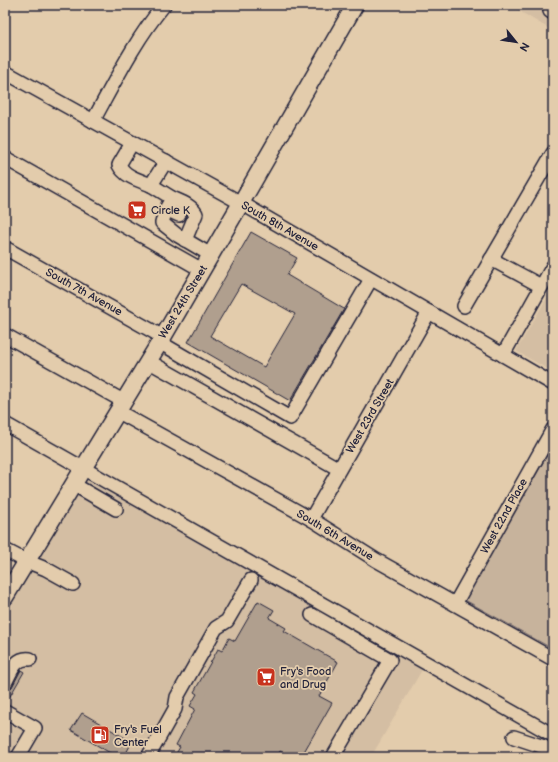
<svg xmlns="http://www.w3.org/2000/svg" width="558" height="762" viewBox="0 0 558 762" font-family="'Balsamiq Sans',sans-serif">
<style>
.built{fill:#d4bea3}
.green{fill:#c7b39c;stroke:#746a6c}
.building{fill:#b09f8e;stroke:#22223b;fill-rule:evenodd}
.lines{fill:none;stroke-linecap:round;stroke-linejoin:round}
.minor-casing{stroke:#22223b;stroke-width:16}
.major-casing{stroke:#22223b;stroke-width:19}
.minor{stroke:#e3ccac;stroke-width:13}
.major{stroke:#e3ccac;stroke-width:16}
.labels{text-anchor:middle;dominant-baseline:central;stroke-width:3.5;stroke-linejoin:round;paint-order:stroke}
.poi-label{font-size:11px;fill:#22223b;stroke:#e3ccac;text-anchor:start}
.street-label{font-size:11px;fill:#22223b;stroke:#e3ccac}
</style>
<rect width="100%" height="100%" fill="#e3ccac"/>
<filter id="ink" filterUnits="userSpaceOnUse"><feTurbulence type="fractalNoise" baseFrequency=".025" numOctaves="2"/><feDisplacementMap in="SourceGraphic" scale="8" xChannelSelector="R" yChannelSelector="G"/><feConvolveMatrix kernelMatrix="1 2 1 2 8 2 1 2 1" color-interpolation-filters="sRGB"/></filter>
<g filter="url(#ink)">
<g class="built">
<path d="M509 5H553V31Z"/>
<path d="M553 287V372L516 351Z"/>
<path d="M82 468 426 663 371 757H285L282 755 281 757H5V599Z"/>
</g>
<path class="green" d="M553 445V649L465 600Z"/>
<g class="building">
<path d="M251 232 297 258 287 275 344 309 290 401 188 342ZM241 284 295 314 264 367 210 336Z"/>
<path d="M258 601 274 610 269 618 286 628 284 631 338 662 319 696 332 703 301 757H290L280 751 277 757H174L180 747 176 745 195 709 190 706 197 694 194 692 218 649 222 651 229 638 235 641Z"/>
<path d="M21 670 24 672 6 703H5V691L9 690 12 687Z"/>
<path d="M82 713 132 742 124 757H117L71 730Z"/>
</g>
<g class="lines">
<g class="minor-casing">
<g id="minor">
<path d="M553 5 550 11 553 13"/>
<path d="M5 72 241 203 553 384"/>
<path d="M93 121C115 81 135 40 164 5"/>
<path d="M132 143 119 165C125 177 139 180 151 185"/>
<path d="M5 158 202 270"/>
<path d="M166 161 151 185 172 198 166 209 162 223 177 235 211 255"/>
<path d="M172 198C181 202 191 205 196 214L185 240"/>
<path d="M166 209 179 215"/>
<path d="M5 248 163 337"/>
<path d="M491 259 541 286"/>
<path d="M464 306 553 153"/>
<path d="M5 335 123 401"/>
<path d="M159 342 290 418 371 279"/>
<path d="M503 355 553 266"/>
<path d="M148 361 339 469"/>
<path d="M117 411 311 519 376 560 553 659"/>
<path d="M5 424 553 735"/>
<path d="M73 484 116 509"/>
<path d="M311 519 429 312"/>
<path d="M5 550 26 561 46 569 73 584"/>
<path d="M455 604 553 429"/>
<path d="M312 615 390 660 333 757"/>
<path d="M5 683C11 672 15 657 30 659"/>
<path d="M5 711 35 728 18 757"/>
<path d="M514 737 544 747 553 752"/>
<path d="M148 757 175 709 177 697 216 628 227 621 251 580"/>
</g>
</g>
<g class="major-casing">
<path id="major" d="M5 597 163 337 241 203 355 5"/>
</g>
<use href="#minor" class="minor"/>
<use href="#major" class="major"/>
</g>
</g>
<defs>
<g id="supermarket-square" transform="scale(1)"><rect x="-9" y="-9" width="18" height="18" rx="4" fill="#c8321e" stroke="#e3ccac"/><path d="M-6-5.5h2.5l.6 2H6L4.5 2H-2.5L-4.4-4H-6ZM-1.5 3.2a1.3 1.3 0 1 0 .1 0ZM3 3.2a1.3 1.3 0 1 0 .1 0Z" fill="#fff"/></g>
<g id="fuel-square" transform="scale(1)"><rect x="-9" y="-9" width="18" height="18" rx="4" fill="#c8321e" stroke="#e3ccac"/><path d="M-5.5-6h7V0h2V4h1.3V-2.5L3-4.5l.8-.8L6-3V5H2.5V1h-1V6h-7ZM-4.2-4.7v3.2H.2V-4.7Z" fill="#fff"/></g>
</defs>
<g fill-rule="evenodd">
<use href="#supermarket-square" x="137" y="210"/>
<use href="#supermarket-square" x="266" y="677"/>
<use href="#fuel-square" x="100" y="735"/>
</g>
<g class="labels">
<g class="poi-label">
<text x="151" y="210">Circle K</text>
<text x="280" y="671">Fry's Food<tspan x="280" dy="13">and Drug</tspan></text>
<text x="114" y="729">Fry's Fuel<tspan x="114" dy="13">Center</tspan></text>
</g>
<g class="street-label">
<text transform="translate(280 226) rotate(30)">South 8th Avenue</text>
<text transform="translate(84 292) rotate(29)">South 7th Avenue</text>
<text transform="translate(183 302) rotate(-59)">West 24th Street</text>
<text transform="translate(370 416) rotate(-60)">West 23rd Street</text>
<text transform="translate(504 516) rotate(-61)">West 22nd Place</text>
<text transform="translate(335 535) rotate(31)">South 6th Avenue</text>
</g>
</g>
<rect width="558" height="762" fill="none" stroke="#e3ccac" stroke-width="20"/>
<rect x="10" y="10" width="538" height="742" fill="none" stroke="#22223b" stroke-width="1.5" filter="url(#ink)"/>
<g transform="translate(516 42) rotate(120)" stroke="#e3ccac" stroke-width="3" paint-order="stroke">
<path d="M0-3L7 15L0 10L-7 15Z" fill="#22223b"/>
<text y="-6" font-size="11" font-weight="bold" text-anchor="middle" fill="#22223b">N</text>
</g>
</svg>
